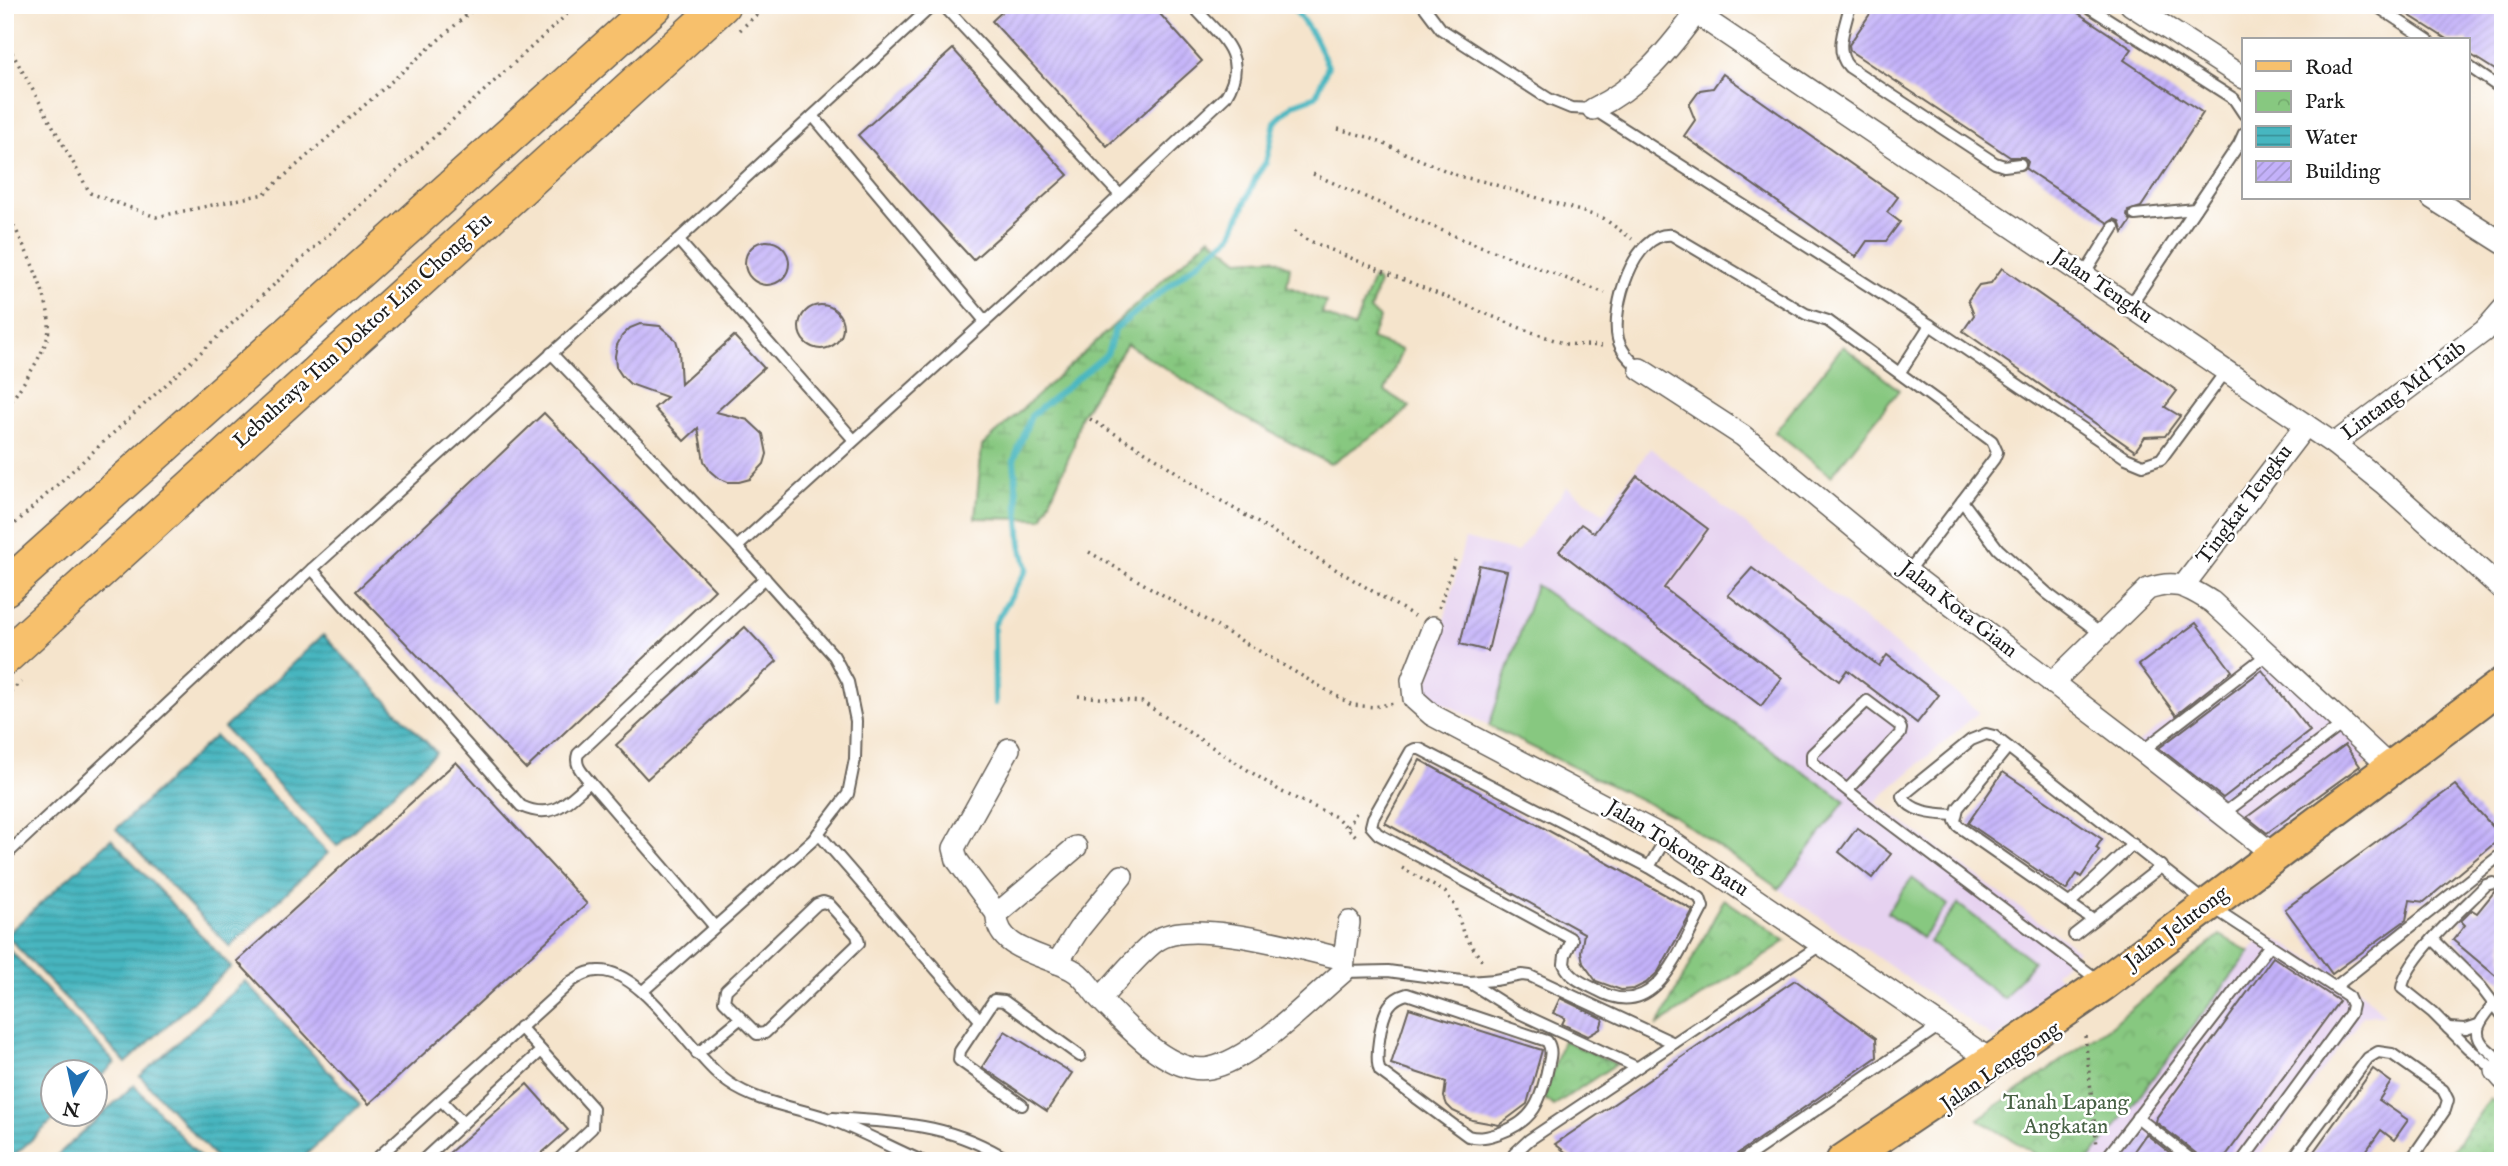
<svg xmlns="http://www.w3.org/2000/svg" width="2508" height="1166" viewBox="0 0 2508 1166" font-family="'IM FELL English',serif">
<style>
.built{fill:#e6d2f0}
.grass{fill:url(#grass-dots);stroke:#52724e;stroke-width:2}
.wetland{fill:url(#wetland-marsh);stroke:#52724e;stroke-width:2}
.park{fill:url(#park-crowns);stroke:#52724e;stroke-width:2}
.garden{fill:#87c880;stroke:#52724e;stroke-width:2}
.water{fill:url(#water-rules);stroke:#32696e;stroke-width:2}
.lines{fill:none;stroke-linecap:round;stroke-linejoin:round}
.stream{stroke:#47b6c0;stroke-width:6}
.building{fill:url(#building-hatch)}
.service-casing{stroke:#68625a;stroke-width:14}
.minor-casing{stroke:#68625a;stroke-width:24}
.primary-casing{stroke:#68625a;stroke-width:37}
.trunk-casing{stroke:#68625a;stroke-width:38}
.path{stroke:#68625a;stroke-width:3.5;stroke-dasharray:2 5;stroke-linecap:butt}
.service{stroke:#fff;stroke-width:10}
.minor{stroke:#fff;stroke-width:21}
.primary{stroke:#f7c06c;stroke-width:33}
.trunk{stroke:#f7c06c;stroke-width:35}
.labels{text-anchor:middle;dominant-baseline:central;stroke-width:5;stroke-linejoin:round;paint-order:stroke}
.street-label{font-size:21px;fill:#1c1c1c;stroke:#fff}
.park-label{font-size:21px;fill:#476144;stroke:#fff}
</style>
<defs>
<pattern id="grass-dots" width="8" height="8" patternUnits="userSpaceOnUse" patternTransform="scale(1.75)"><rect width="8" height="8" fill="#87c880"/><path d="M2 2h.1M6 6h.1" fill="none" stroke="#74ab6e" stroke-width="1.8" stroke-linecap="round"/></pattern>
<pattern id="wetland-marsh" width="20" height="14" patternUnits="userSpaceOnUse" patternTransform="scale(1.75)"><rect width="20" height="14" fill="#87c880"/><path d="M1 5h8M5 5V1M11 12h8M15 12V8" fill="none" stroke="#74ab6e"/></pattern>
<pattern id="park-crowns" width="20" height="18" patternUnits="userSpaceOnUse" patternTransform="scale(1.75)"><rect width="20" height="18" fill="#87c880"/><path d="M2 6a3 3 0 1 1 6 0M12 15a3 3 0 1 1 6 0" fill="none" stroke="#74ab6e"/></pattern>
<pattern id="water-rules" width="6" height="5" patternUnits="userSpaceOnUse" patternTransform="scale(1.75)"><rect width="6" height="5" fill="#47b6c0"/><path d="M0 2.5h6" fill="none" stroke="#3a939b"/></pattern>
<pattern id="building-hatch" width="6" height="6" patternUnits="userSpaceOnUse" patternTransform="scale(1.75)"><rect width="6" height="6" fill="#c3b1f9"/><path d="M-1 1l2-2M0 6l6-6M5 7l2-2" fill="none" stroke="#a798d5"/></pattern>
</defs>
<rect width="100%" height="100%" fill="#fff"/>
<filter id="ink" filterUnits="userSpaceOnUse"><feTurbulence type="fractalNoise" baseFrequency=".0143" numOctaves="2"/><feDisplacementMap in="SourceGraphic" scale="14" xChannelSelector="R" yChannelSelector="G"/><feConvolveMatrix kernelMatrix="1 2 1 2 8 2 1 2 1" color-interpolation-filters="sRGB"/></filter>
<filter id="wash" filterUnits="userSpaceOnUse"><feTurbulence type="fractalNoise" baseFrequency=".00686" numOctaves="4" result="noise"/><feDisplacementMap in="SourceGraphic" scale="28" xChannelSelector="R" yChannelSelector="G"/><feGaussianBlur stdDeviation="1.57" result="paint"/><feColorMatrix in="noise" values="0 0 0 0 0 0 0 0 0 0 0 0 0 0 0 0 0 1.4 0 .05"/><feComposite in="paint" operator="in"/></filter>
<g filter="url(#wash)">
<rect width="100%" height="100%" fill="#f5e4cc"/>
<g class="built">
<path d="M1650 448 1979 712 1875 802 2078 950 2055 973 2066 986 1995 1039 1674 816 1425 694 1465 539 1517 552 1567 487 1604 513Z"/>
<path d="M2272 644 2389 747 2250 850 2125 752Z"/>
<path d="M2265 932 2354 985 2385 1015H2363L2256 1161H2089Z"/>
</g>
<path class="grass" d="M2490 1099 2503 1108V1161H2445Z"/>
<path class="wetland" d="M1210 237 1239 260 1273 258 1290 267 1287 286 1326 302 1322 314 1354 328 1373 278 1379 283 1370 310 1380 318 1371 339 1402 350 1385 391 1410 407 1393 422 1330 464 1239 415 1127 344 1080 417 1073 448 1042 519 975 518 982 446Z"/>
<g class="park">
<path d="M1724 899 1786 941 1658 1025Z"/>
<path d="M2220 935 2250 952 2089 1161H2047L1978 1119 2113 1024Z"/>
<path d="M1563 1040 1616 1064 1553 1106 1544 1098Z"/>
</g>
<g class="garden">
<path d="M1843 346 1899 390 1831 476 1775 432Z"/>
<path d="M1536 585 1845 801 1779 889 1674 816 1489 726Z"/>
<path d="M1912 878 1948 905 1922 938 1887 912Z"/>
<path d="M1958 904 2033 961 2004 999 1929 942Z"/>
</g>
<g class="water">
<path d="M323 635 436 752 337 846 224 728Z"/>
<path d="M215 736 328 853 230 947 116 829Z"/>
<path d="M111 839 231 967 126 1063 6 935Z"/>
<path d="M5 945 115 1063 95 1082 94 1072H52V1114H60L10 1159 5 1153Z"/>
<path d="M245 981 360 1105 299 1161H219L140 1076Z"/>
<path d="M134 1085 204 1161H51Z"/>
</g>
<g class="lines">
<path class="stream" d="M995 703 994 625 1027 569 1021 544 1014 460 1031 416 1107 354 1115 329 1231 236 1257 175 1266 162 1275 122 1294 104 1316 96 1328 66 1314 37 1292 5"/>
</g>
<g id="blocks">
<g class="building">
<path d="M1009 5H1152L1202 61 1107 146 992 21Z"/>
<path d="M1876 5H2066L2132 49 2124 60 2203 113 2141 207 2128 211 2127 216 2131 221 2123 233 2119 221 2114 219 2108 223 2026 169 2028 162 2024 157H2010L1850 51 1849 45Z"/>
<path d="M2393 5H2491L2503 13V75L2468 53V40H2448Z"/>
<path d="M953 49 1068 175 973 260 858 135Z"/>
<path d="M1723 74 1898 197 1887 212 1900 222 1886 241H1867L1856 257 1684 136 1695 120 1689 105 1700 90 1713 88Z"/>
<circle cx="767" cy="263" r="22"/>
<path d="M2002 268 2177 391 2165 407 2180 416 2165 436 2145 437 2135 451 1963 331 1974 315 1968 300 1979 285 1991 283Z"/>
<circle cx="821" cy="327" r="22"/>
<path d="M640 324 660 326 676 340 679 350 681 384 734 336 764 368 716 412 748 420 763 434 767 454 764 464 750 479 739 482H728L718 478 710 471 704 461 698 428 684 441 654 408 667 397 630 384 622 376 616 367 615 356 617 345 622 336 630 328Z"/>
<path d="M544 413 715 590 526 769 356 591Z"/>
<path d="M1637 476 1708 529 1664 588 1782 678 1761 706 1559 551 1581 524 1594 533Z"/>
<path d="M1479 565 1507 571 1488 651 1460 644Z"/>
<path d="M1752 568 1879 666 1887 655 1939 695 1917 723 1847 670 1839 681 1728 595Z"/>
<path d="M2196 623 2232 671 2176 715 2139 665Z"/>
<path d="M745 627 777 661 647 779 616 745Z"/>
<path d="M2262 670 2310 731 2223 798 2159 748Z"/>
<path d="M2345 745 2360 766 2267 833 2247 817Z"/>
<path d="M1420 760 1693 910 1658 972 1646 983 1634 989 1621 990 1596 981 1583 963 1581 952 1584 933 1385 823Z"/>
<path d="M456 762 587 904 369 1104 237 961Z"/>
<path d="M2003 772 2102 839 2096 848 2099 850 2081 877 2077 874 2066 890 1968 823Z"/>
<path d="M2455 785 2502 837 2424 902 2410 900 2406 920 2332 974 2285 909Z"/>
<path d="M1857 828 1891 854 1872 878 1839 852Z"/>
<path d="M2494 892 2503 894V982L2453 940 2465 925 2461 921 2472 910 2477 913Z"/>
<path d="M2273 957 2339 1001 2222 1161H2201L2198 1155 2156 1122 2157 1117Z"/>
<path d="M1795 980 1876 1038 1877 1057 1727 1161H1577L1555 1144Z"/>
<path d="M1560 998 1603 1019 1600 1029 1588 1036 1562 1024 1565 1018 1553 1013Z"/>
<path d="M1409 1008 1542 1050 1527 1104 1499 1125 1472 1120 1453 1111 1447 1105 1444 1097 1446 1082 1391 1064Z"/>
<path d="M1005 1031 1072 1073 1047 1111 982 1067Z"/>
<path d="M2373 1069 2391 1082 2379 1100 2408 1120 2394 1140 2381 1130 2359 1161H2307Z"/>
<path d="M527 1084 568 1130 533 1161H440Z"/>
<path d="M2146 1134 2180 1161H2127Z"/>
</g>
</g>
</g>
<g filter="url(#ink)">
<use href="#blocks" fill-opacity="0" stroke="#68625a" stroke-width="2"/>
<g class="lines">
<g class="service-casing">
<g id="service">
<path d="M943 5 1120 195"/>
<path d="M1423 5 1441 29 1549 99 1571 108 1593 109 1930 325 2126 458 2143 465 2161 459 2226 371"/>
<path d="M1850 5C1846 25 1833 51 1849 67L1995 163 2004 166 2020 164"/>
<path d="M2086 5 2234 99 2244 114"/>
<path d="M2375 5 2428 40"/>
<path d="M2468 66 2503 90"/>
<path d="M813 116 985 321"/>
<path d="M2135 215 2195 209"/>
<path d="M678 240 854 440"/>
<path d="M2084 275 2114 227"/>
<path d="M2130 306 2239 144 2244 133"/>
<path d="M551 353 737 547"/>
<path d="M1640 369C1631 360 1621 352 1618 339 1611 309 1633 231 1672 235L1806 314 1828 321 1992 441 1997 452 1994 459 1908 572"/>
<path d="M1900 372 1930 325"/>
<path d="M1962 501 1998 549 2048 594 2101 634"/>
<path d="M312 569 521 806C554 821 566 802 590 782"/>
<path d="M2008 747 1958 808 1955 821 1958 826 2093 920"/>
<path d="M1415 749H1420L1649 867 1700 898 1703 907C1680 948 1657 1024 1597 990 1583 983 1570 978 1564 964L1565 955 1572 940 1570 938 1378 834 1371 826 1373 818 1411 751Z"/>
<path d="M2142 751 2269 653"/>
<path d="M1848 789 1900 734 1901 729 1899 725 1867 701 1812 754V762L1872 810 2098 980"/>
<path d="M2223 814 2344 723"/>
<path d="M1955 815C1937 814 1912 814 1902 796L1971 740 1986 734 1994 736 2209 905 2270 945 2104 1161"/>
<path d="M818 833 980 1020"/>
<path d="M5 856 312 569 678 240 933 5"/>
<path d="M1649 867 1666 838"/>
<path d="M823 902 829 904 857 935 859 943 765 1033 757 1034 724 1001 726 990 817 904Z"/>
<path d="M2070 903 2133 844"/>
<path d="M715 927 590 782C583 773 574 766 578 754L765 578"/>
<path d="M2074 935 2162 866"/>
<path d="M2433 939 2481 987 2503 1016"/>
<path d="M1343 972 1388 971 1469 982 1495 980 1522 975 1530 976 1674 1043"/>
<path d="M1469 982 1515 1011 1636 1067"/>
<path d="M2335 987 2498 857 2503 856"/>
<path d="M643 991 813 840 848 794 855 759 856 721 848 682 834 656 737 547 1010 299 1226 96C1251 55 1218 35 1192 5"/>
<path d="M1407 994 1547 1041C1553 1050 1550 1058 1548 1067 1541 1101 1534 1121 1500 1133 1488 1137 1480 1139 1468 1136L1380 1071C1374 1059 1381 1018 1389 1006 1393 1000 1400 996 1407 994Z"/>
<path d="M2494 1004C2482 1019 2469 1032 2486 1048 2491 1053 2495 1054 2498 1061L2496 1071 2468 1048 2432 1012 2402 988C2406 958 2464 908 2486 885L2493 883 2503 886"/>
<path d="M520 1027 593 1108 592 1128 557 1161"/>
<path d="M2448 1028 2466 1029 2478 1025"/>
<path d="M697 1054 741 1018"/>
<path d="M441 1100 463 1123"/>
<path d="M1022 1105 959 1060 960 1051 994 1000 1004 1001 1080 1056"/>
<path d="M2137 1117 2193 1161"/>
<path d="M833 1118C901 1123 950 1123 1010 1161"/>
<path d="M374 1161 572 981C580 976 588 971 597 971 643 967 691 1057 729 1083 756 1102 793 1107 824 1117 858 1129 889 1147 922 1161"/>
<path d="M422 1161 541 1051"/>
<path d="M1514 1161V1154L1529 1140 1822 944"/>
<path d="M1741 1161 1941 1025"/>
<path d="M2242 1161 2350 1014 2352 1005 2348 996 2270 945"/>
<path d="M2291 1161 2368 1058 2378 1052 2392 1054 2443 1090 2448 1100 2445 1110 2410 1161"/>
</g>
</g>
<g class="minor-casing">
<g id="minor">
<path d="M1684 5 2334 444 2383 483 2503 590"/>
<path d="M2131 5 2244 78"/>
<path d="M1593 109C1638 88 1667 52 1696 13"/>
<path d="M2432 198 2503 243"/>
<path d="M1640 369 1743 436 1908 572 2142 751 2274 855"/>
<path d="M2334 444 2484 331 2503 309"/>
<path d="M2184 585 2306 425"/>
<path d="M1433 627 1412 680 1414 699 1432 715 1666 838 1992 1061"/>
<path d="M2052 683 2148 589C2177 579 2187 587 2212 602L2391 768"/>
<path d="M1076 847 997 914C995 952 1051 955 1076 972 1086 979 1093 992 1101 1000 1127 1026 1170 1076 1210 1068 1252 1060 1309 1001 1343 972L1344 959C1303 950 1190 916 1156 941 1139 953 1115 983 1100 999"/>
<path d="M997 914 957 860 954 848 1009 749"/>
<path d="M1344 959 1349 922"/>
<path d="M1057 963 1079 929 1122 876"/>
<path d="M2496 1071 2503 1079"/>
</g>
</g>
<g class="primary-casing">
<path id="primary" d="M1843 1161 1992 1061 2103 984 2503 684"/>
</g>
<g class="trunk-casing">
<g id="trunk">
<path d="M5 588 655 5"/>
<path d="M5 657 722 5"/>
</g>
</g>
<g class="path">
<path d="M740 30 767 5"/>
<path d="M5 40 90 193 156 217 264 194 478 5"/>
<path d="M1338 129 1368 137 1458 176 1486 182 1603 218 1632 239"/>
<path d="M1313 174 1459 238 1605 293"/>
<path d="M5 207C19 238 56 303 48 335 42 359 19 389 5 410"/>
<path d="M1294 231 1307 240 1523 329 1566 344 1605 346"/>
<path d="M1090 419 1159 460 1196 486 1416 617"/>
<path d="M5 533 577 5"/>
<path d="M1089 552 1352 705 1374 707 1394 703"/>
<path d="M1439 608 1455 560"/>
<path d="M5 696 21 682"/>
<path d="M1078 696 1142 702 1282 792 1336 817 1358 838"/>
<path d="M1348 827 1356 813"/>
<path d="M1402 868 1445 892 1456 907 1463 933 1484 964"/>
<path d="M2085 1036 2097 1146"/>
</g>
<use href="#service" class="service"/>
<use href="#minor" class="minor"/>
<use href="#primary" class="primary"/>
<use href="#trunk" class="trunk"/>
</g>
</g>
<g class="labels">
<g class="street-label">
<text transform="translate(2102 287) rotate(34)">Jalan Tengku</text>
<text transform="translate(363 331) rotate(-42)">Lebuhraya Tun Doktor Lim Chong Eu</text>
<text transform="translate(2404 391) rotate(-37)">Lintang Md Taib</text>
<text transform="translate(2245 505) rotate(-53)">Tingkat Tengku</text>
<text transform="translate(1958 610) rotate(38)">Jalan Kota Giam</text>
<text transform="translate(1677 849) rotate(32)">Jalan Tokong Batu</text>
<text transform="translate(2177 928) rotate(-37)">Jalan Jelutong</text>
<text transform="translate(2001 1067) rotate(-35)">Jalan Lenggong</text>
</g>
<g class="park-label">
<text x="2066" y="1103">Tanah Lapang<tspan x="2066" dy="24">Angkatan</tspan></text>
</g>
</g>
<rect width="2508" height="1166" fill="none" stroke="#fff" stroke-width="28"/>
<rect x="2242" y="38" width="228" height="161" fill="#ffffff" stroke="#a4a4a4" stroke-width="2"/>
<rect x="2256" y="61" width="35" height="10" fill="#f7c06c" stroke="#a4a4a4" stroke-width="2"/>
<text x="2305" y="74" font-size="21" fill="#1c1c1c">Road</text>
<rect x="2256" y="91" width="35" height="21" fill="url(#park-crowns)" stroke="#a4a4a4" stroke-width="2"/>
<text x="2305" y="108" font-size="21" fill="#1c1c1c">Park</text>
<rect x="2256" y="126" width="35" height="21" fill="url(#water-rules)" stroke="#a4a4a4" stroke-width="2"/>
<text x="2305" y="144" font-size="21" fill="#1c1c1c">Water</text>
<rect x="2256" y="161" width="35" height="21" fill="url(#building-hatch)" stroke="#a4a4a4" stroke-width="2"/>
<text x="2305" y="178" font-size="21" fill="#1c1c1c">Building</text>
<g transform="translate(74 1093) rotate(189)"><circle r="33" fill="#ffffff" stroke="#a4a4a4" stroke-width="2"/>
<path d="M0-5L12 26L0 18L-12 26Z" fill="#1f6fb2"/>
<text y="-10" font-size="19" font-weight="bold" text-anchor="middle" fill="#1c1c1c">N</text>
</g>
</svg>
